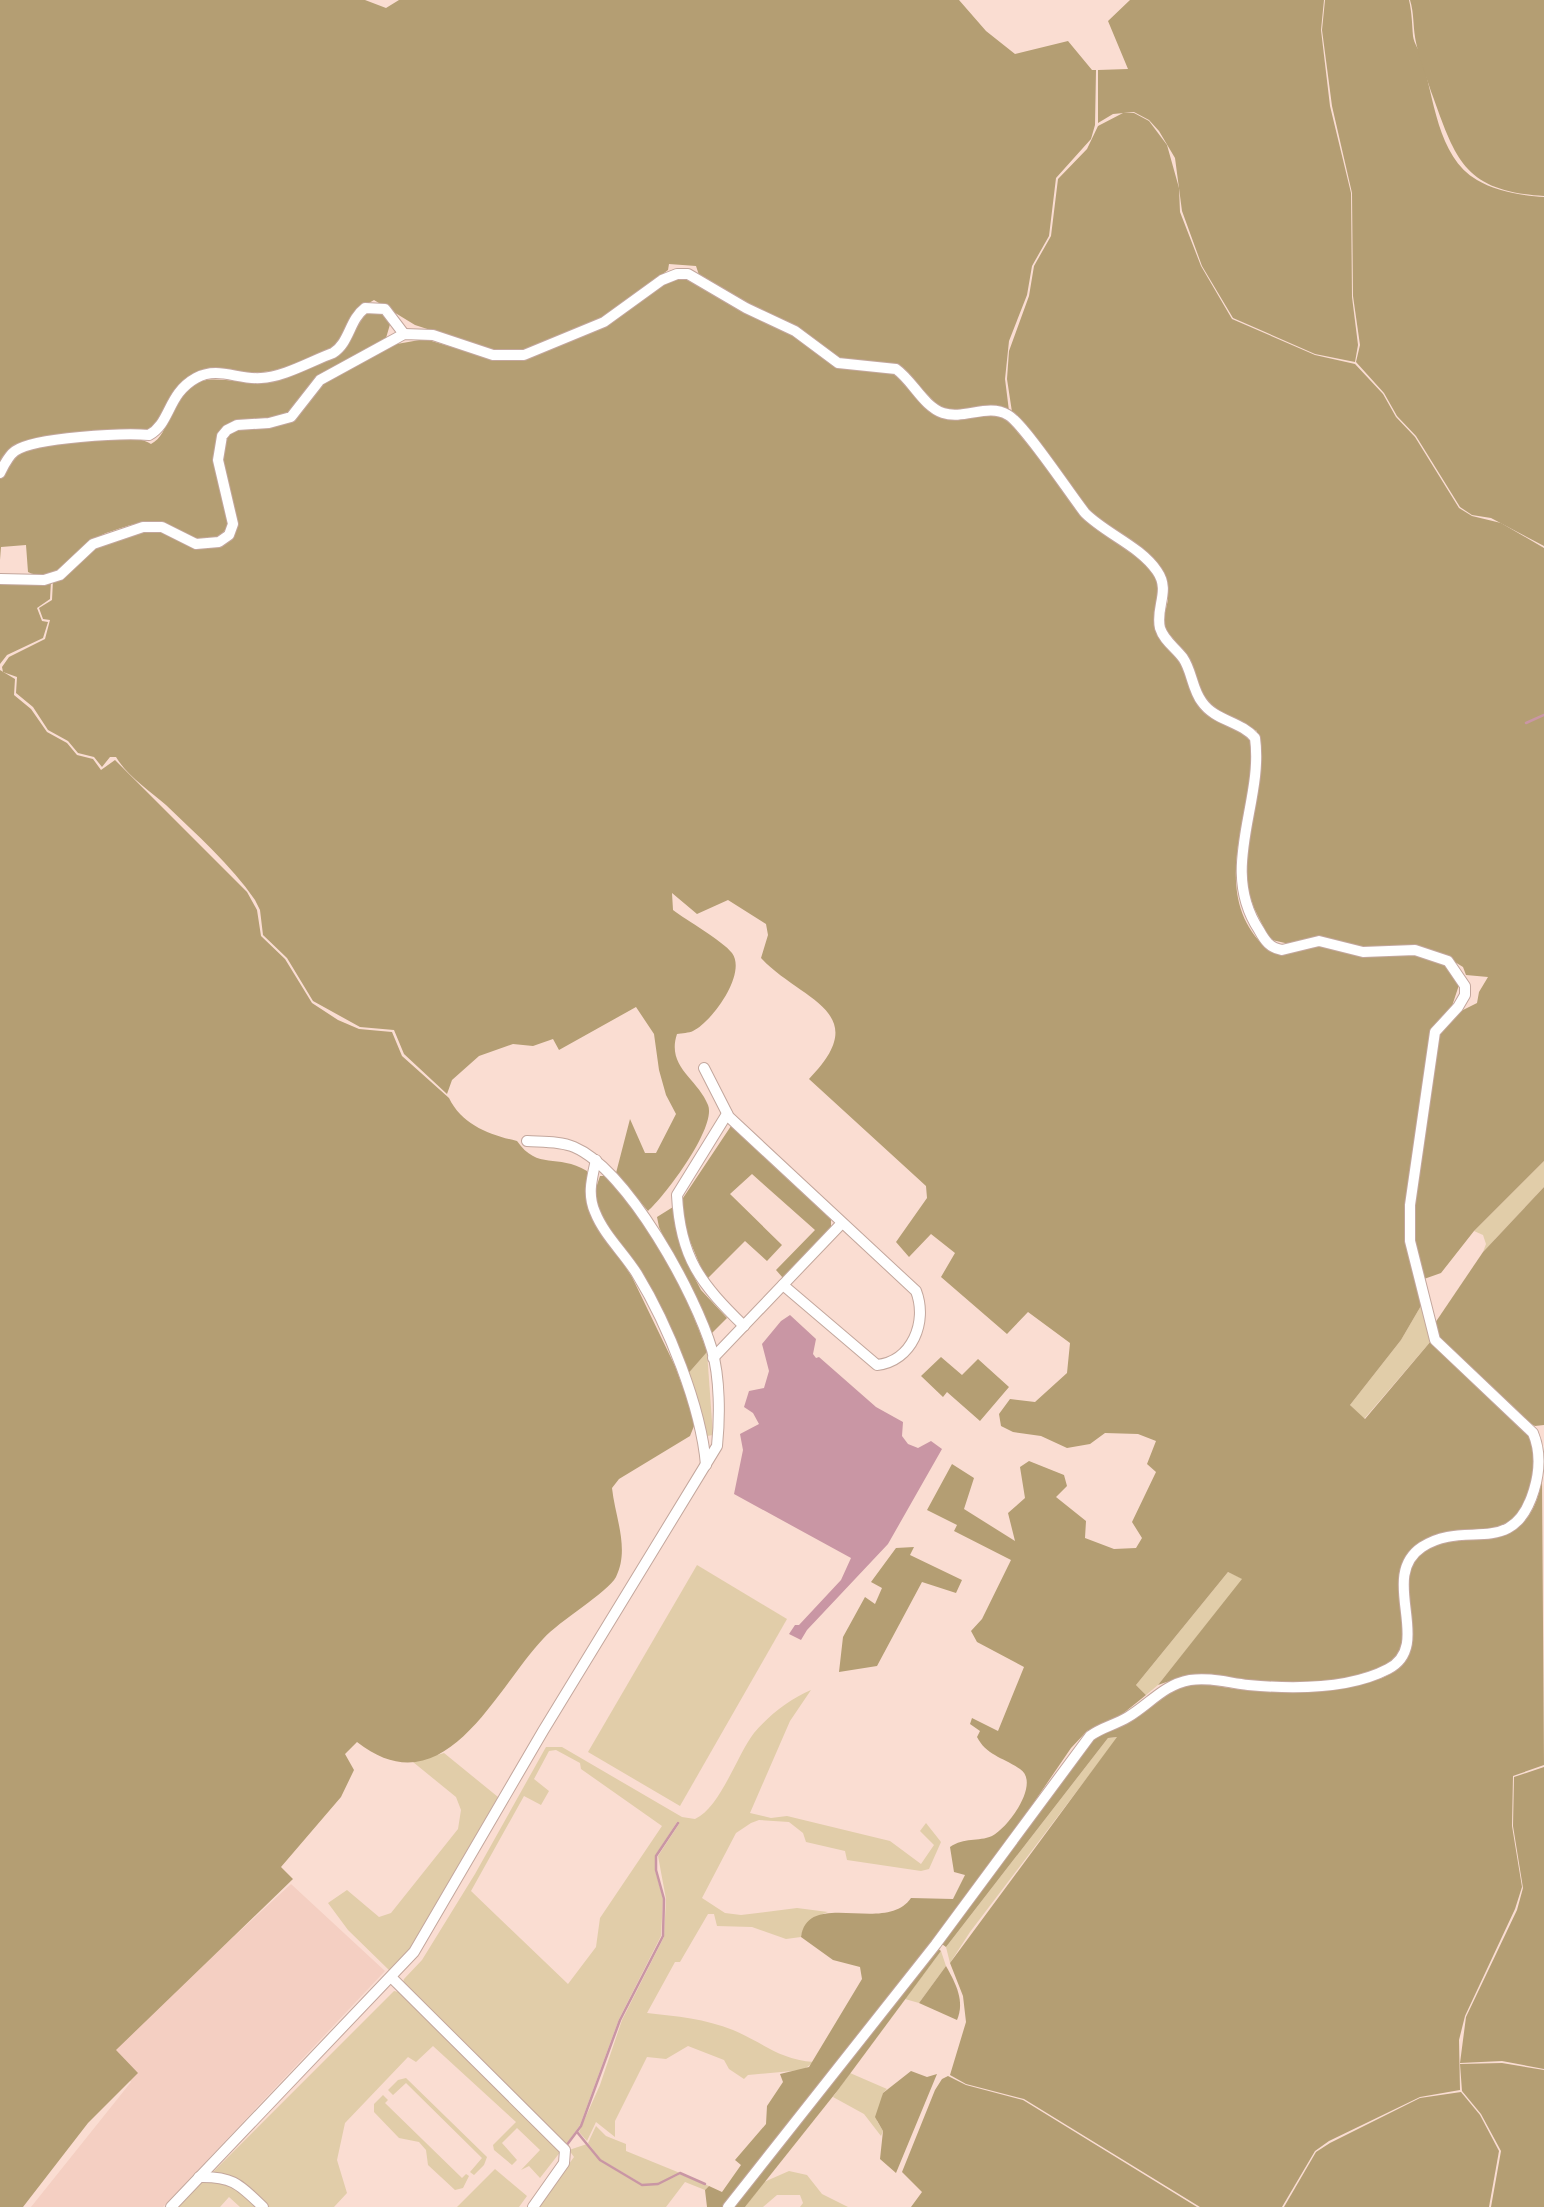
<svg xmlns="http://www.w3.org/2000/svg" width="1544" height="2207" viewBox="0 0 1544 2207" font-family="Merriweather,serif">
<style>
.built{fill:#f4cfc2}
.green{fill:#e1cda9;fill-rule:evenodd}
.forest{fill:#b49e73}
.water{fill:#c996a4}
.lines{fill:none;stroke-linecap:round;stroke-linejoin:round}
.stream{stroke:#c996a4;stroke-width:2.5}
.street-casing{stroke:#c3a79d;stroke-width:12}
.street{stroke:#fff;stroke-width:10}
</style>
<rect width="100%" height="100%" fill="#faddd2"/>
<path class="built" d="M291 1884 385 1971 163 2207H31L131 2082 107 2053Z"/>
<g class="green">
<path d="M1544 1161V1187L1483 1252 1486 1244 1483 1235 1474 1231Z"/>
<path d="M1422 1304 1431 1341 1364 1419 1350 1405 1401 1340Z"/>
<path d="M707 1352 713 1435 707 1436 686 1376Z"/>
<path d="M697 1565 787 1619 680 1806 588 1752Z"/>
<path d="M1228 1572 1243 1579 1158 1685 1146 1695 1136 1685Z"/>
<path d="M811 1690 790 1721 750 1813 771 1818 787 1816 890 1841 921 1864 934 1845 920 1831 926 1823 941 1842 929 1869 921 1871 847 1860 845 1851 806 1842 803 1833 789 1822 759 1820 751 1823 736 1833 702 1898 725 1913 741 1915 797 1908 828 1912C816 1916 803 1924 801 1937L786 1939 752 1927 717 1926 714 1914H708L680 1962H675L647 2013C676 2016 706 2019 733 2030 764 2043 778 2059 814 2062L803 2070 748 2075 744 2079 729 2069 724 2060 688 2046 666 2059 647 2057 615 2121V2137L596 2122 587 2141 579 2132 600 2085 622 2020 664 1937 666 1899 658 1856 679 1824 677 1822 655 1856V1870L663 1899 661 1936 619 2019 580 2125 565 2146 403 1982 404 1979 422 1960 475 1874 546 1747H562L682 1817 695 1819C720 1808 737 1755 754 1733 769 1715 790 1699 811 1690ZM556 1750 580 1763 581 1769 662 1826 600 1918 596 1947 568 1984 471 1891 524 1796 541 1805 549 1791 534 1779 549 1751Z"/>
<path d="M1118 1737 970 1932 950 1963 946 1947 1108 1738Z"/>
<path d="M444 1753 498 1797 408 1952 390 1971 348 1930 328 1903 347 1890 379 1917 391 1913 458 1829 461 1810 456 1797 413 1762Z"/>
<path d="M941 1951 946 1966 919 2003 905 1999Z"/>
<path d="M394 1991 399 1992 561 2151 540 2178 529 2166 521 2170 540 2150 517 2128 502 2143 517 2160 512 2165 494 2150 493 2145 516 2122 433 2046 416 2062 408 2057 345 2123 337 2160 347 2193 334 2207H269L237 2178 212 2173Z"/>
<path d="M850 2073 887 2089 883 2093 877 2121 883 2131 881 2136 864 2114 833 2097Z"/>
<path d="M406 2078 487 2157 484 2165 474 2175 470 2172 482 2158 406 2083 393 2095 388 2090 398 2080Z"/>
<path d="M383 2095 388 2100 385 2103 462 2178 466 2174 469 2176 463 2188 455 2190 428 2165 426 2150 419 2142 399 2138 374 2112V2104Z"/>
<path d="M596 2126 606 2136 626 2144V2151L680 2173 670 2179 680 2174 709 2186 705 2190 685 2182 666 2207H538L574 2157 569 2150 587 2144 601 2161 641 2185H644L600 2159 588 2143Z"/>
<path d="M495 2169 527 2196 519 2207H457Z"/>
<path d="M789 2171 807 2175 822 2194 848 2207H800L803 2203 800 2195H777L763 2207H745L764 2182Z"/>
<path d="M212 2181 230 2183 257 2207H240L229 2197 220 2207H175L202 2182Z"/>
</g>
<g class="forest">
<path d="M0 0H365L386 8 399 0H959L986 31 1015 54 1068 41 1092 70H1096L1095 125 1091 139 1056 178 1049 236 1032 266 1027 295 1009 341 1005 379 1009 411 941 409 906 372 841 361 699 275 696 266 669 264 668 270 610 314 533 349 504 354 415 325 374 300 357 310 338 344 330 350C286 367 270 379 222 369L172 395 155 427 147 431 109 430 20 444 0 465Z"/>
<path d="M1130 0H1324L1321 30 1330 106 1351 193 1352 297 1358 345 1355 362 1315 354 1233 318 1202 266 1182 211 1175 158 1159 131 1149 120 1134 112 1113 114 1098 123V70L1128 69 1108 21Z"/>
<path d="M1325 0H1409C1412 13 1412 24 1413 36 1414 44 1419 49 1421 56 1434 96 1437 157 1477 180 1495 191 1524 196 1544 197V546L1491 518 1472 515 1460 507 1416 436 1397 416 1384 393 1356 362 1360 345 1353 296 1352 193 1332 106 1322 30Z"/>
<path d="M1410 0H1544V196C1464 191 1456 160 1432 94 1427 79 1417 51 1415 37 1413 25 1414 13 1410 0Z"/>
<path d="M1123 113H1134L1149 121 1167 145 1179 188 1180 212 1201 266 1232 319 1315 355 1355 364 1383 394 1396 417 1415 437 1459 508 1472 516 1501 523 1544 548V1161L1474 1231 1441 1273 1424 1279 1412 1230 1438 1033 1459 1012 1477 1003 1479 992 1488 977 1466 975 1463 967 1442 954 1285 943 1272 940 1267 934 1254 908 1244 878 1257 731 1212 708 1201 693 1189 658 1162 625 1168 600 1166 579 1090 511 1023 421 1012 412 1007 379 1009 351 1029 296 1034 266 1051 236 1058 179 1087 149 1098 126Z"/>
<path d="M676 277 694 279 780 325 824 359 889 371 899 376 931 410 1002 417 1010 423 1097 529 1148 565 1159 579 1158 636 1180 661 1191 692 1239 727 1251 740C1257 809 1204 891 1267 949L1316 945 1358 955 1420 956 1445 963 1459 985 1452 1006 1432 1030 1406 1203 1422 1304 1401 1340 1350 1405 1365 1419 1431 1341 1532 1437C1541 1474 1531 1495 1511 1525L1419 1543C1387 1571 1405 1603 1405 1639 1405 1646 1400 1654 1397 1660 1362 1676 1326 1685 1287 1684 1243 1683 1200 1668 1158 1685L1242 1579 1228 1572 1136 1685 1146 1695 1120 1716 1087 1731 1071 1748 983 1877 724 2207H707L705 2190 709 2186 722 2192 741 2165 735 2160 766 2124 767 2106 783 2082 780 2074 809 2067 862 1979 860 1967 833 1960 801 1937C808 1888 886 1935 911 1898L953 1899 965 1875 954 1872 950 1847C964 1837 978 1842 992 1836 1008 1828 1041 1783 1020 1769 1004 1758 986 1755 977 1737L980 1731 970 1724 972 1718 998 1731 1024 1667 977 1642 971 1631 982 1619 1011 1560 954 1531 957 1525 927 1510 952 1464 974 1478 964 1509 1015 1541 1008 1513 1025 1498 1020 1467 1029 1461 1064 1475 1067 1486 1056 1497 1086 1521 1085 1538 1114 1549 1136 1548 1142 1538 1132 1522 1156 1472 1147 1464 1156 1441 1138 1434 1105 1433 1090 1444 1067 1448 1041 1436 1013 1432 1001 1426 999 1414 1010 1399 1035 1402 1067 1373 1070 1343 1028 1312 1007 1334 941 1277 955 1253 931 1234 909 1257 896 1242 927 1198 926 1186 809 1079C876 1011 799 1000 761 958L768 935 766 924 728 900 697 914 672 893 673 910C686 920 723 941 732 953 747 973 713 1021 693 1031 689 1033 682 1033 677 1034 666 1067 698 1079 708 1105 717 1127 665 1196 648 1211L616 1173 630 1119 645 1153H656L676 1114 666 1095 659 1070 654 1034 636 1007 559 1050 553 1039 533 1046 513 1044 479 1056 452 1080 447 1094 404 1054 394 1030 360 1027 313 1001 287 958 263 935 260 910 255 900C231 865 196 834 166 805 149 790 128 777 116 757H110L102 767 94 757 78 753 68 741 48 730 33 707 16 693 17 677 3 672 2 667 9 657 45 639 50 620 43 619 39 608 52 600 53 580C78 559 123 524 158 532 182 537 208 551 231 540 253 508 198 461 232 430L285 423 319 385 397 344 425 339 492 359 511 361 567 342Z"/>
<path d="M379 310 391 321 386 338 318 377C307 386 305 399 296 408 283 422 255 419 237 420L218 439 229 525 217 540C190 543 169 524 143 523 133 523 116 530 106 533 80 543 58 587 28 572L26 545 1 547 0 560V479L16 455C43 443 126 428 151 444 171 434 169 398 189 386 210 374 226 383 247 380 276 378 314 361 342 352L357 322 368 311Z"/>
<path d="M51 581 50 599 37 608 42 621 48 622 43 638 7 655 0 664V584Z"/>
<path d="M0 670 15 679 14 695 31 709 47 732 67 743 77 755 93 759 101 770 115 760 247 892 257 910 261 936 285 959 312 1003 338 1020 359 1029 392 1032 402 1056 449 1098C462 1125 490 1135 517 1141 538 1171 557 1153 587 1171L590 1212 632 1277 675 1366 692 1412 694 1426 690 1436 619 1479 612 1488C615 1517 630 1549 616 1577 608 1592 559 1621 543 1639 494 1691 444 1810 357 1742L345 1754 354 1770 341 1797 281 1867 293 1879 116 2050 138 2073 88 2123 23 2207H0Z"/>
<path d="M731 1126 831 1216V1227L783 1278 776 1270 815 1230 752 1174 730 1194 782 1245 767 1261 745 1241 706 1280 685 1229 681 1201Z"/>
<path d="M600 1176H606C651 1226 685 1288 707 1352L686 1376 597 1208 594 1194Z"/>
<path d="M1544 1187V1425L1535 1426 1524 1420 1438 1338 1435 1323 1483 1252Z"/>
<path d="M673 1207 690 1269 701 1290 727 1318 709 1336 659 1227 657 1217Z"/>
<path d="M941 1357 962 1375 978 1359 1009 1387 980 1421 947 1392 943 1397 921 1376Z"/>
<path d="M1542 1480 1544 1765 1513 1776 1512 1826 1522 1887 1515 1909 1465 2016 1459 2040 1460 2090 1420 2097 1329 2141 1315 2151 1282 2207H1200L1024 2099 966 2084 950 2075 966 2022 963 1996 950 1963 1117 1737 1108 1738 946 1947 939 1942C977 1892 1016 1841 1054 1791 1068 1773 1082 1746 1101 1733 1124 1718 1152 1697 1178 1687 1200 1679 1224 1689 1246 1690 1285 1694 1358 1693 1392 1673 1442 1644 1378 1577 1428 1548 1437 1542 1449 1542 1459 1541 1508 1534 1531 1535 1542 1480Z"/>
<path d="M914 1547 910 1555 962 1580 956 1593 922 1582 877 1666 839 1672 843 1637 865 1597 875 1604 882 1588 871 1582 896 1548Z"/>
<path d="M1544 1767V2069L1502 2061 1460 2063 1466 2017 1517 1910 1523 1888 1513 1826 1514 1777Z"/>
<path d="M936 1947 941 1951 838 2090 745 2207H731Z"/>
<path d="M946 1966C956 1984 965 2001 957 2020L919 2003Z"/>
<path d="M1502 2063 1544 2070V2207H1491L1501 2151 1481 2114 1462 2091 1460 2064Z"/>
<path d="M911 2071 927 2077 937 2074 896 2173 880 2159 883 2131 875 2117 883 2093Z"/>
<path d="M948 2076 966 2085 1023 2100 1197 2207H911L922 2192 902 2172 935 2090 942 2079Z"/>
<path d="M1461 2092 1480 2115 1499 2151 1489 2207H1284L1316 2152 1330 2143 1420 2098Z"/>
</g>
<path class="water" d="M790 1315 816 1339 813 1354 816 1358 819 1357 876 1407 903 1422 902 1436 908 1444 918 1448 931 1441 942 1449 888 1544 807 1630 801 1640 789 1634 795 1625H799L841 1580 851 1558 734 1494 743 1450 740 1434 759 1424 753 1413 744 1407 749 1391 764 1388 769 1371 762 1344 781 1321Z"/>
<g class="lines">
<g class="stream">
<path d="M1526 723 1544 715"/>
<path d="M577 2132 600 2160 642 2185 658 2184 680 2173 705 2184"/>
<path d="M566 2146 581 2126 620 2020 663 1936 664 1899 656 1870V1856L678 1823"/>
</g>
<g class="street-casing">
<g id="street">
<path d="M0 473C4 465 8 456 15 451 35 437 124 433 149 435 171 423 167 394 196 378 218 366 238 380 261 378 284 377 311 361 333 353 350 342 349 320 365 308L385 309 404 334"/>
<path d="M0 579 44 580 60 575 93 544 143 527H162L196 544 219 542 229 535 233 524 218 460 222 436 227 430 237 425 269 423 291 417 320 380 404 334 433 335 493 355H524L604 322 662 280 677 274H688L746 308 795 331 838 363 896 369C913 381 923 406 943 413 964 420 988 403 1008 415 1024 424 1070 494 1085 513 1106 534 1140 546 1157 571 1171 591 1155 607 1160 628 1164 641 1175 647 1183 658 1192 671 1192 689 1202 702 1215 721 1241 721 1255 738 1264 803 1218 868 1259 930 1265 941 1270 948 1282 950L1319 941 1363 952 1415 950 1448 961 1465 986V995L1458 1007 1435 1032 1410 1205V1241L1435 1340 1533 1433C1541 1452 1540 1470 1534 1490 1513 1560 1466 1518 1422 1547 1377 1577 1435 1645 1388 1669 1348 1690 1292 1689 1248 1685 1229 1683 1210 1677 1190 1680 1163 1685 1150 1704 1128 1717 1115 1725 1102 1727 1090 1736L936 1944 728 2207"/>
<path d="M704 1068 729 1117 916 1291C928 1322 912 1361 877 1365L783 1285"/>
<path d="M727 1114 677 1195C680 1258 701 1284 744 1326"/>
<path d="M596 1160C592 1178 587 1194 595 1212 604 1235 624 1253 637 1274 668 1325 701 1406 706 1465"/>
<path d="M713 1358 842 1223"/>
<path d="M391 1977 565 2150 564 2163 533 2207"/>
<path d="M199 2177C233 2176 240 2185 263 2207"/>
<path d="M171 2207 414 1952 543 1731 717 1446C720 1417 720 1378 712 1350 696 1295 628 1170 574 1147 560 1141 542 1142 527 1141"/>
</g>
</g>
<use href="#street" class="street"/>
</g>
</svg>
